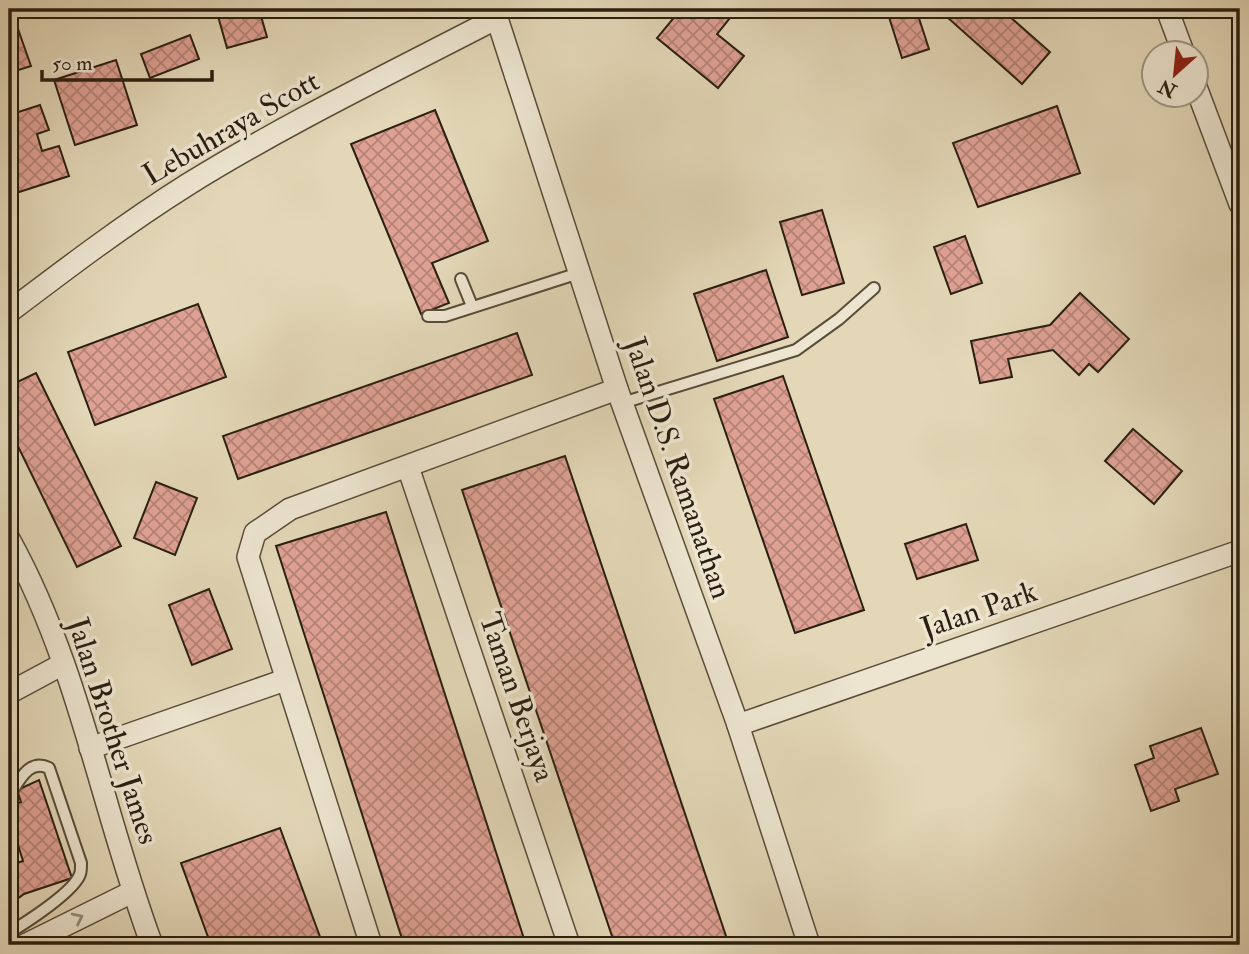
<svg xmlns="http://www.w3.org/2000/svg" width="1249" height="954" viewBox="0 0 1249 954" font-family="'IM FELL Double Pica',serif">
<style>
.building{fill:url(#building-cross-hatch);stroke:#2a1f11;stroke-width:2}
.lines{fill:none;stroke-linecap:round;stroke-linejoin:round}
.service-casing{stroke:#584d3a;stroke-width:14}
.minor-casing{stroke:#584d3a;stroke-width:24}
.service{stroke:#ede5d0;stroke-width:10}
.minor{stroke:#ede5d0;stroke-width:21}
.oneway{stroke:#958c7a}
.labels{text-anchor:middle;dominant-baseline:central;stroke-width:7;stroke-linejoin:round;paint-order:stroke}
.street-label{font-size:30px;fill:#2a1f11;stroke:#ede5d0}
</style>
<defs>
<pattern id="building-cross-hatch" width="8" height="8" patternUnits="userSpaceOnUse" patternTransform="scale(1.75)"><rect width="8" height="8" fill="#dfa194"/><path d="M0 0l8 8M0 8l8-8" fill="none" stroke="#b58377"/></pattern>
</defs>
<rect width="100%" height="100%" fill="#e3d7b7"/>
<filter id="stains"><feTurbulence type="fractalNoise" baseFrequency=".00286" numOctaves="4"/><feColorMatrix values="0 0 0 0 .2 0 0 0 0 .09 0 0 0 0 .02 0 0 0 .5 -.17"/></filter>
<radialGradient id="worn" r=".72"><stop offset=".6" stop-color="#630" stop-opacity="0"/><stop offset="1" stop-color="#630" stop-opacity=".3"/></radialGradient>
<g class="building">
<path d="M9 9H11L31 66 9 73Z"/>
<path d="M216 9H259L267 37 227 48Z"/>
<path d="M352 9H373L356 17Z"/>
<path d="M681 9H718L730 18 717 34 744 56 718 88 657 38Z"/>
<path d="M907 9H916L929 49 902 58 888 14Z"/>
<path d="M955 9H1001L1050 52 1022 84 947 17Z"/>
<path d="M190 35 199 59 150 78 141 54Z"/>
<path d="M116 60 137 125 75 145 54 80Z"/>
<path d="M40 105 49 130 37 134 42 151 59 146 69 176 16 193 9 173V115Z"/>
<path d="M1057 106 1080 173 978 207 953 143Z"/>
<path d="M435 110 488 241 432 263 449 303 421 314 351 144Z"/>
<path d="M822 210 844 283 802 295 780 222Z"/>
<path d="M965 236 982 283 951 294 934 247Z"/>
<path d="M766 270 788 337 717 361 694 294Z"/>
<path d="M1080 293 1129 339 1098 372 1089 364 1079 375 1053 350 1008 359 1012 377 980 383 971 341 1050 325Z"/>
<path d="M198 304 226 377 95 425 68 352Z"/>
<path d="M517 333 532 375 238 479 223 436Z"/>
<path d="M36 373 121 546 77 567 9 428V386Z"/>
<path d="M783 376 864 610 795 633 714 399Z"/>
<path d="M1133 429 1182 471 1154 504 1105 461Z"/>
<path d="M565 456 729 945H615L462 490Z"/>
<path d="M156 482 197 498 175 555 134 538Z"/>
<path d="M386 512 526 945H404L276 546Z"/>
<path d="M966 524 978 560 917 579 905 544Z"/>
<path d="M209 589 232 649 192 665 169 605Z"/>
<path d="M1201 728 1218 774 1175 789 1179 801 1151 811 1135 765 1154 758 1150 746Z"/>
<path d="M39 780 72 878 24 894 9 905V859L13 864 23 861 9 816V806L21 802 17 790Z"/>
<path d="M280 828 323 945H211L181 863Z"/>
<path d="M1240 933V945H1226L1224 939Z"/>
</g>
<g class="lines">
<g class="service-casing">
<g id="service">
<path d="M461 279 472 306"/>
<path d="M428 316H445L579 273"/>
<path d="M622 403 796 350 839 319 874 288"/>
<path d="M9 796C19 781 29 758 49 768L81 863C81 865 81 872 80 874 74 892 25 923 9 933"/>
</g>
</g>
<g class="minor-casing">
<g id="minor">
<path d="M494 9 617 389 738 725 809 945"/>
<path d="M1167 9 1183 52"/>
<path d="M1196 87 1240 204"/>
<path d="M9 312C67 268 125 224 187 185 287 123 393 72 497 18"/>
<path d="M408 467 569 945"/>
<path d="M9 539C79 665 102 811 152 945"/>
<path d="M9 693 63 664"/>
<path d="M738 725 1240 551"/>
<path d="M90 748 285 680"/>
<path d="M25 945 132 892"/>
<path d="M371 945 248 557 255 533 290 509 617 389"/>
</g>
</g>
<use href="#service" class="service"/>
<use href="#minor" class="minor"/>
</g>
<defs><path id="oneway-chevron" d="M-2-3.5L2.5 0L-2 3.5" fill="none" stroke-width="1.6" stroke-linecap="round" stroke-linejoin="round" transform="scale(1.75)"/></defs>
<use class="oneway" href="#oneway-chevron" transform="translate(78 918) rotate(-26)"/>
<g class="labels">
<g class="street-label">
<text transform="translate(231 128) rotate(-30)">Lebuhraya Scott</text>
<text transform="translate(678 468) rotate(71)">Jalan D.S. Ramanathan</text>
<text transform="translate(979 610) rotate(-19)">Jalan Park</text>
<text transform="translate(517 697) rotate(71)">Taman Berjaya</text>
<text transform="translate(113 731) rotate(72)">Jalan Brother James</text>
</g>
</g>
<rect width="1249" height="954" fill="none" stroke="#e3d7b7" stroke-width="35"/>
<rect x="10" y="10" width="1228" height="933" fill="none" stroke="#2a1f11" stroke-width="3.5"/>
<rect x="18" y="18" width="1214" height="919" fill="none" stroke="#2a1f11" stroke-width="2"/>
<g transform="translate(1175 74) rotate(207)"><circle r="33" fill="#ede5d0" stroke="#9f9684" stroke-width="2"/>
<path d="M0-5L12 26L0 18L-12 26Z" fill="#8f2418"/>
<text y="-10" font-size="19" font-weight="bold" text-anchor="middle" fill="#2a1f11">N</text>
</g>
<path d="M42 70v10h170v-10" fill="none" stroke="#2a1f11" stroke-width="3.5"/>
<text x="52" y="70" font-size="21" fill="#2a1f11" stroke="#ede5d0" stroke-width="5" paint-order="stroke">50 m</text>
<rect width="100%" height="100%" filter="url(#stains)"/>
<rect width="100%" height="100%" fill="url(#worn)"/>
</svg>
